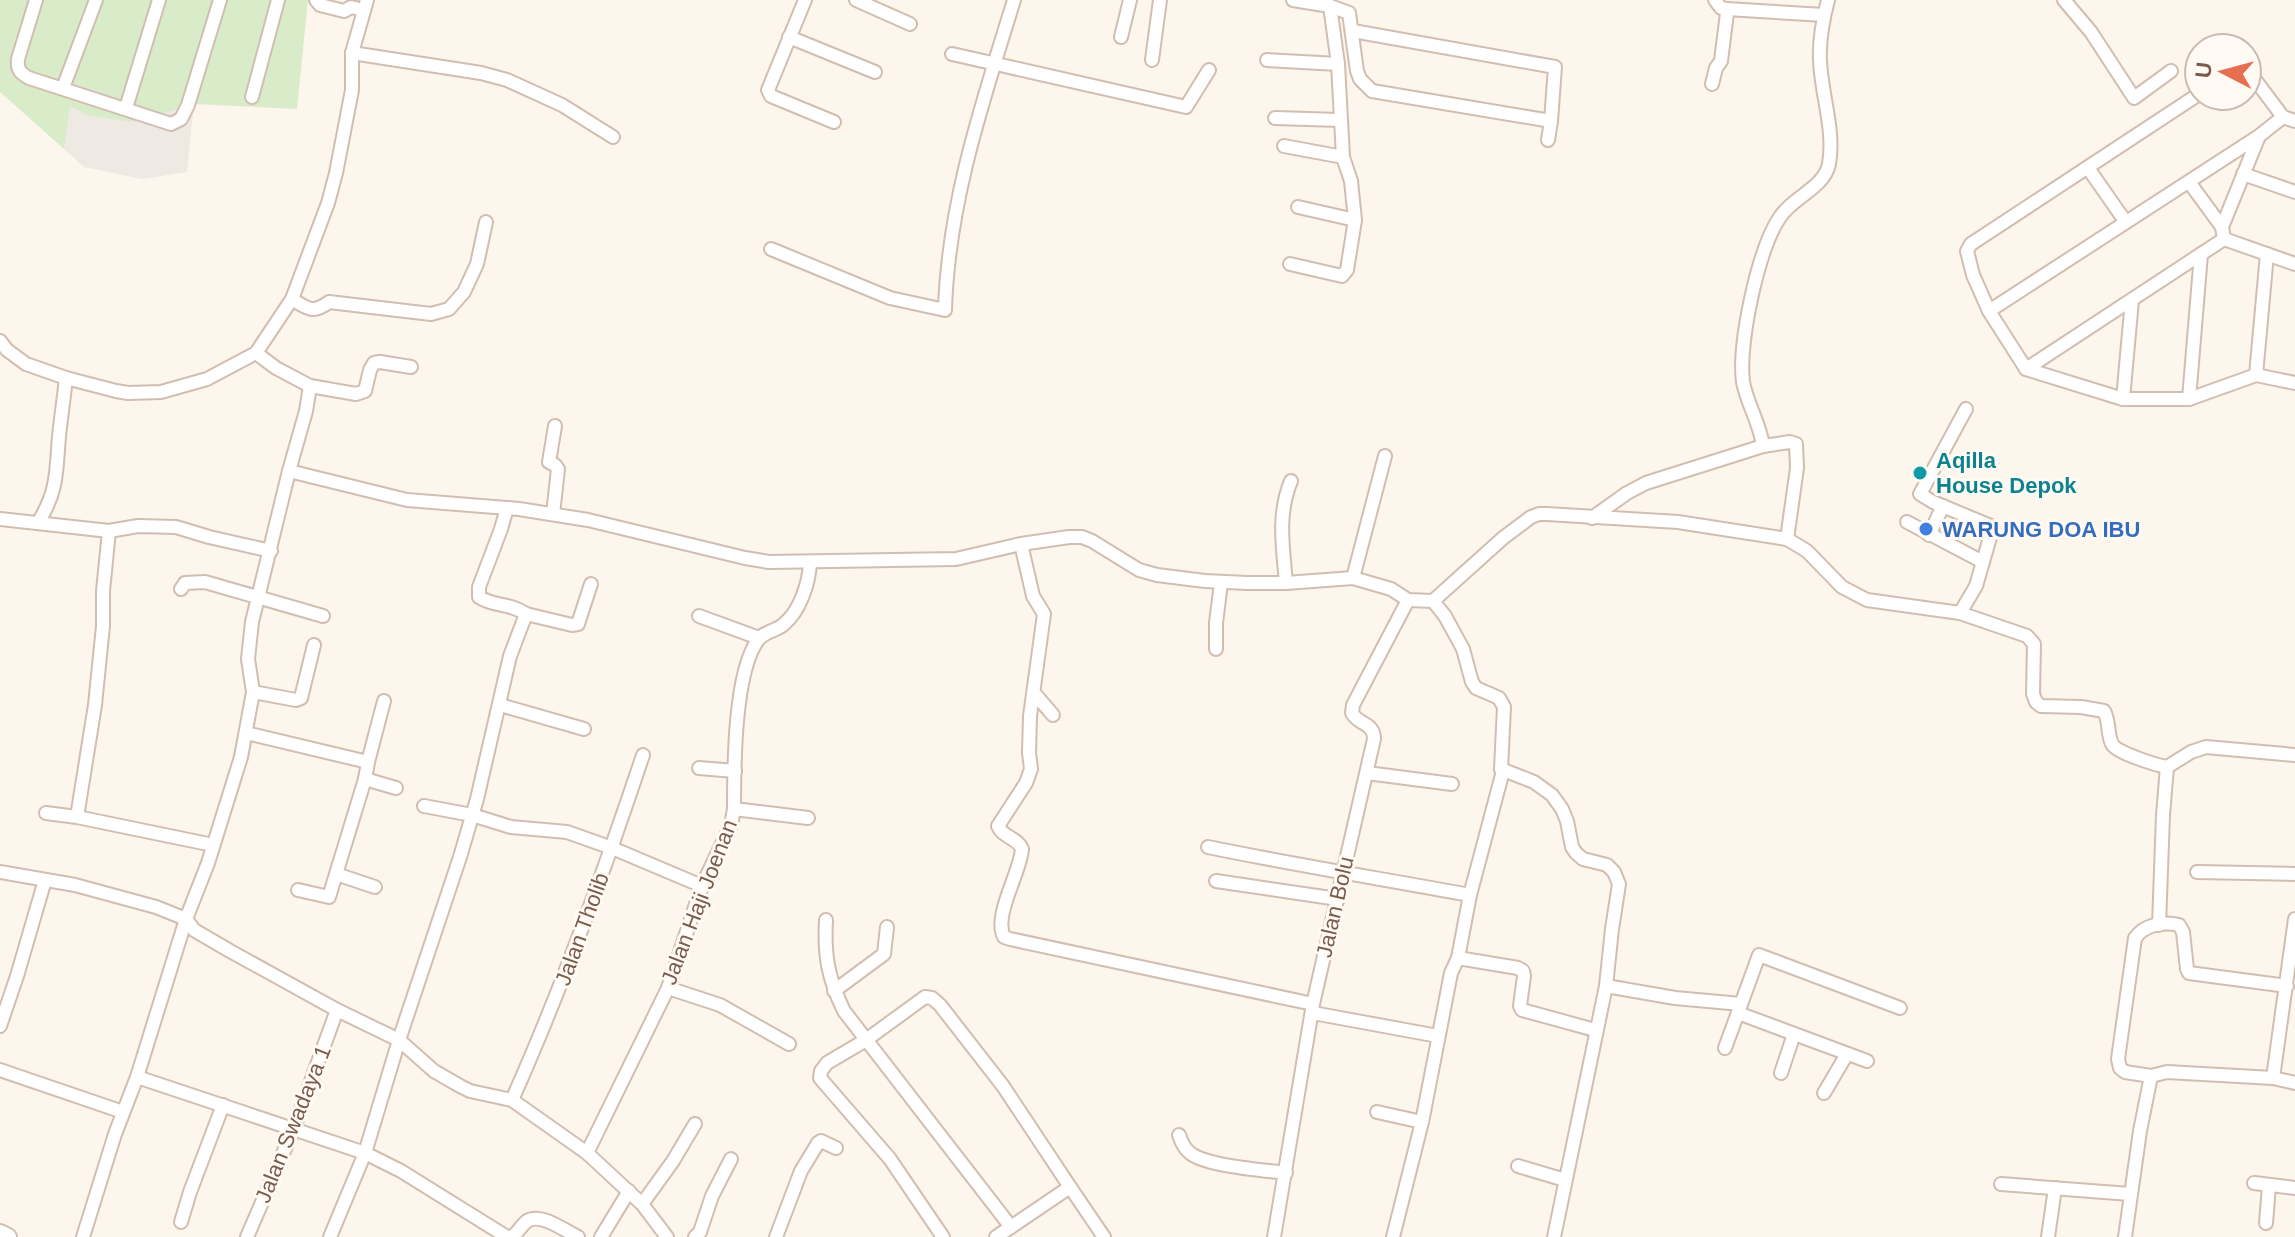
<svg xmlns="http://www.w3.org/2000/svg" width="2295" height="1237" viewBox="0 0 2295 1237" font-family="Helvetica,sans-serif">
<style>
.industrial{fill:#efe9e4}
.green{fill:#d8ecc9}
.lines{fill:none;stroke-linecap:round;stroke-linejoin:round}
.minor-casing{stroke:#d1beb0;stroke-width:16}
.tertiary-casing{stroke:#d1beb0;stroke-width:20}
.minor{stroke:#fff;stroke-width:12}
.tertiary{stroke:#fff;stroke-width:16}
.culture-dot{fill:#0f9aa8;stroke:#fffaf3;stroke-width:3}
.shop-dot{fill:#3f7fe0;stroke:#fffaf3;stroke-width:3}
.labels{text-anchor:middle;dominant-baseline:central;stroke-width:6;stroke-linejoin:round;paint-order:stroke}
.culture-label{font-size:22px;font-weight:bold;fill:#0d838f;stroke:#fffaf3;text-anchor:start}
.shop-label{font-size:22px;font-weight:bold;fill:#366cbe;stroke:#fffaf3;text-anchor:start}
.street-label{font-size:22px;fill:#7a5c4d;stroke:#fffaf3}
</style>
<rect width="100%" height="100%" fill="#fdf6ec"/>
<path class="industrial" d="M194 104 187 172 142 179 84 167 64 149 69 106Z"/>
<path class="green" d="M0 0H308L297 109 194 104 135 122 89 116 70 106 64 149 0 92Z"/>
<g class="lines">
<g class="minor-casing">
<g id="minor">
<path d="M36 0 18 59C17 70 20 73 29 78L171 124 181 119 188 105 220 0"/>
<path d="M316 0 320 5 344 11 351 7 364 10"/>
<path d="M805 0 768 90 771 96 834 122"/>
<path d="M856 0 910 24"/>
<path d="M1293 0 1330 6 1349 13 1357 71 1360 79 1372 91 1551 121 1548 140"/>
<path d="M2064 0 2091 32 2134 98 2171 71"/>
<path d="M1727 9 1824 15"/>
<path d="M1353 31 1555 67 1551 121"/>
<path d="M789 37 875 72"/>
<path d="M1121 37 1130 0"/>
<path d="M352 53 481 73 507 80 562 105 613 137"/>
<path d="M952 54 1186 107 1209 70"/>
<path d="M1152 60 1160 0"/>
<path d="M1267 60 1338 64"/>
<path d="M2247 69 2283 117 2295 121"/>
<path d="M1712 84 1716 68 1721 61 1727 13V9L1721 8 1715 0"/>
<path d="M63 88 96 0"/>
<path d="M2199 94 1971 244 1967 251 1973 275 1989 311 2026 369 2123 399H2189L2256 375 2295 383"/>
<path d="M252 97 278 0"/>
<path d="M126 108 159 0"/>
<path d="M1275 118 1340 120"/>
<path d="M1284 146 1343 157"/>
<path d="M2088 168 2125 221"/>
<path d="M2243 174 2295 192"/>
<path d="M2189 182 2222 227 2224 239 2295 264"/>
<path d="M1298 207 1355 220"/>
<path d="M2222 227 2259 136"/>
<path d="M771 249 890 298 945 310C948 203 983 101 1014 0"/>
<path d="M1290 264 1342 276 1347 270 1355 220 1351 181 1343 157 1338 64 1330 6"/>
<path d="M292 299C308 309 313 314 329 302L431 314 449 309 464 292 477 264 486 222"/>
<path d="M1989 311 2259 136 2283 117"/>
<path d="M0 341 7 350 26 364 66 378 116 391 128 393 161 392 207 379 256 353 292 299 328 203 336 173 352 90V53L367 0"/>
<path d="M2026 369 2224 239"/>
<path d="M2256 375 2267 254"/>
<path d="M310 386 356 394 365 391 370 370 374 363 380 362 411 367"/>
<path d="M2123 399 2132 300"/>
<path d="M2189 399 2201 254"/>
<path d="M1763 446 1790 442 1796 444 1797 468 1787 539"/>
<path d="M289 471 407 500 519 509 588 520 745 558 769 562 956 559 1021 544 1069 537H1082L1092 541 1139 570 1157 575 1205 581 1247 583H1286L1353 578 1391 589 1408 600 1433 601 1503 538 1531 517 1539 514H1547L1678 522 1787 539 1807 551 1842 587 1867 600 1960 613 2027 636 2034 644 2033 694 2036 702 2041 706 2081 707 2104 711C2110 722 2107 734 2112 744 2117 753 2156 765 2167 767L2191 752 2206 747 2295 755"/>
<path d="M553 514 558 469 555 465 549 462 555 426"/>
<path d="M1592 518 1627 493 1646 483 1763 446C1760 423 1747 404 1743 382 1738 344 1758 249 1780 217 1793 197 1824 188 1829 164 1835 129 1821 94 1820 60 1819 40 1823 19 1828 0"/>
<path d="M0 519 109 531 138 526 176 527 209 537 271 551"/>
<path d="M1907 522 1983 562"/>
<path d="M38 523C58 490 56 473 59 436 61 417 64 397 66 378"/>
<path d="M1929 535 1943 506"/>
<path d="M1021 544 1033 596 1044 614 1030 716 1029 753 1031 769 1026 783 998 826C1002 837 1018 838 1022 849 1020 874 993 915 1004 937L1010 939 1313 1004"/>
<path d="M1353 578 1385 456"/>
<path d="M1286 583C1283 547 1277 515 1291 481"/>
<path d="M181 589 185 583 205 582 323 616"/>
<path d="M1433 601 1445 616 1463 649 1472 682 1476 688 1499 698 1504 707 1501 769 1534 782 1552 795 1562 809 1567 821 1572 847 1576 853 1583 859 1607 865 1614 872 1619 884 1612 929 1606 986 1554 1237"/>
<path d="M1960 613 1976 586 1993 527 1933 502 1920 494 1966 409"/>
<path d="M526 614 572 625 578 624 591 584"/>
<path d="M699 616 759 638"/>
<path d="M1216 649V623L1221 583"/>
<path d="M253 692 296 700 301 698 314 645"/>
<path d="M1034 693 1053 715"/>
<path d="M500 705 584 729"/>
<path d="M246 733 368 762"/>
<path d="M699 768 735 771"/>
<path d="M1367 773 1452 784"/>
<path d="M365 779 396 788"/>
<path d="M424 806 472 815 511 827 567 832 612 848 702 886"/>
<path d="M734 809 808 818"/>
<path d="M46 813 77 817 213 845"/>
<path d="M77 817 95 705 103 626V591L109 531"/>
<path d="M1208 847C1295 865 1383 879 1470 895"/>
<path d="M0 872 75 885 156 907 186 919 194 930 230 951 337 1010 399 1040 434 1071 460 1086 470 1091 512 1100 587 1153 642 1204 667 1237"/>
<path d="M2197 872 2295 874"/>
<path d="M336 874 375 887"/>
<path d="M1216 881 1338 899"/>
<path d="M298 890 329 897 365 779 368 762 384 701"/>
<path d="M826 920C824 956 828 978 844 1011L1011 1227"/>
<path d="M2159 925 2163 815 2167 767"/>
<path d="M1458 958 1518 968 1523 971 1524 976 1520 1006 1522 1010 1595 1030"/>
<path d="M1606 986 1675 998 1741 1004"/>
<path d="M668 988 720 1005 789 1044"/>
<path d="M834 991 884 954 887 927"/>
<path d="M1313 1013 1438 1036"/>
<path d="M1738 1013 1867 1061"/>
<path d="M0 1026 17 976 45 880"/>
<path d="M1725 1048 1759 955 1900 1008"/>
<path d="M0 1070 123 1112"/>
<path d="M1781 1073 1794 1034"/>
<path d="M2151 1076 2125 1072 2120 1068 2118 1059 2135 938C2144 925 2163 921 2179 925L2183 932 2187 969 2189 973 2287 986"/>
<path d="M137 1077 365 1153 401 1171 507 1237 513 1236C518 1232 522 1225 527 1221 541 1212 565 1231 578 1237"/>
<path d="M2273 1078 2295 919"/>
<path d="M1824 1093 1847 1054"/>
<path d="M512 1100C562 988 604 872 643 755"/>
<path d="M1377 1112 1422 1122"/>
<path d="M1179 1135C1181 1141 1184 1148 1189 1152 1203 1166 1264 1170 1286 1173"/>
<path d="M587 1153 668 988 702 886 731 825 734 809C734 768 734 672 758 640 764 631 777 631 784 624 800 611 809 583 810 563"/>
<path d="M1518 1166 1565 1180"/>
<path d="M2254 1183 2295 1188"/>
<path d="M2001 1184 2130 1194"/>
<path d="M1070 1187 1104 1237"/>
<path d="M642 1204 673 1161 695 1124"/>
<path d="M181 1222 190 1192 223 1105"/>
<path d="M2266 1223 2269 1186"/>
<path d="M83 1237 115 1134 137 1077 186 919 208 863 241 757 253 692 248 659 252 622 289 471 306 411 310 386 276 368 256 353"/>
<path d="M247 1237 294 1128 337 1010"/>
<path d="M330 1237 365 1153 399 1040 460 857 477 799 510 656 526 614C509 602 494 607 479 597V587L501 529 507 508"/>
<path d="M601 1237 629 1191"/>
<path d="M695 1237 700 1232 712 1196 731 1159"/>
<path d="M776 1237 801 1171 818 1143 821 1141 836 1148"/>
<path d="M943 1237 890 1159 820 1078 821 1071 827 1063 866 1040 925 997 932 998 940 1005 1003 1086 1070 1187 996 1237"/>
<path d="M1274 1237 1313 1004 1374 739C1374 722 1358 725 1352 713L1353 705 1408 600"/>
<path d="M1393 1237 1422 1122 1451 973 1458 958 1470 895 1503 771"/>
<path d="M2048 1237 2055 1188"/>
<path d="M2125 1237 2140 1131 2151 1076 2167 1072 2273 1078 2295 1083"/>
</g>
</g>
<g class="tertiary-casing">
<path id="tertiary" d="M0 1233 8 1237"/>
</g>
<use href="#minor" class="minor"/>
<use href="#tertiary" class="tertiary"/>
</g>
<circle class="culture-dot" cx="1920" cy="473" r="8"/>
<circle class="shop-dot" cx="1926" cy="529" r="8"/>
<g class="labels">
<g class="culture-label">
<text x="1936" y="460">Aqilla<tspan x="1936" dy="25">House Depok</tspan></text>
</g>
<g class="shop-label">
<text x="1942" y="529">WARUNG DOA IBU</text>
</g>
<g class="street-label">
<text transform="translate(699 902) rotate(-69)">Jalan Haji Joenan</text>
<text transform="translate(1335 907) rotate(-77)">Jalan Bolu</text>
<text transform="translate(582 929) rotate(-70)">Jalan Tholib</text>
<text transform="translate(293 1124) rotate(-68)">Jalan Swadaya 1</text>
</g>
</g>
<g transform="translate(2223 72) rotate(276)"><circle r="38" fill="#fffaf3" stroke="#cabbb1" stroke-width="2"/>
<path d="M0-6L14 30L0 20L-14 30Z" fill="#e76f51"/>
<text y="-12" font-size="22" font-weight="bold" text-anchor="middle" fill="#7a5c4d">U</text>
</g>
</svg>
